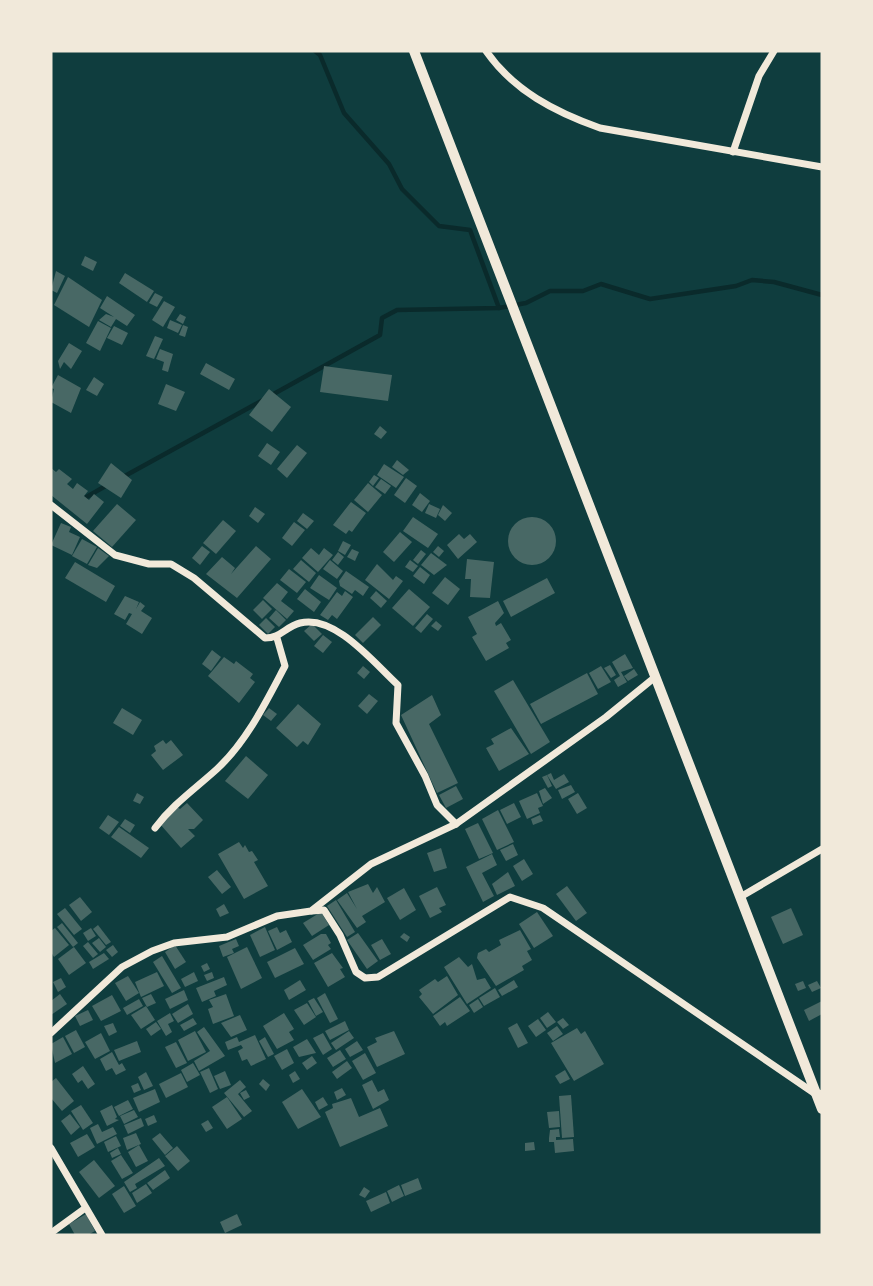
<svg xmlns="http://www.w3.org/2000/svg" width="873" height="1286" viewBox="0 0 873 1286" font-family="'Fira Sans',sans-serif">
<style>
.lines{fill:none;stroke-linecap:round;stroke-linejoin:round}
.stream{stroke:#0a2a2b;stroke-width:4.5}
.building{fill:#486865}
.minor{stroke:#f1e9da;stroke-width:7}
.tertiary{stroke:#f1e9da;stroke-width:10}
</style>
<rect width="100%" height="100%" fill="#0f3d3e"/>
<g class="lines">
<g class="stream">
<path d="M315 51 320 55 344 113 389 164 402 189 439 226 470 230 499 308"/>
<path d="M270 396 380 335 382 318 397 310 499 308 526 303 550 291H583L601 284 650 299 736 286 752 280 774 282 822 295"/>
<path d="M123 477 263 400"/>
<path d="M83 499 109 484"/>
</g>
</g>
<g class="building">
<path d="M85 256 97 262 93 271 81 265Z"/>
<path d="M56 271 65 276 57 293 51 290Z"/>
<path d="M125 273 154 291 147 302 119 283Z"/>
<path d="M68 277 102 300 89 327 54 305Z"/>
<path d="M155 293 163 297 157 307 149 303Z"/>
<path d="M107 296 135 315 127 326 116 319 111 327 99 320 106 314 114 317 100 308Z"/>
<path d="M164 301 175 307 163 327 152 320Z"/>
<path d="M180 314 186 317 183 324 176 320Z"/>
<path d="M170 320 182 325 178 333 167 328Z"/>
<path d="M98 321 111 328 100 351 86 343Z"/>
<path d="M183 325 188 327 185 337 179 335Z"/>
<path d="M114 326 128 333 122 345 107 338Z"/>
<path d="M155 336 163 339 154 359 146 356Z"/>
<path d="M69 343 82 351 71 369 64 362 60 369 58 361Z"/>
<path d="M160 349 173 354 168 372 162 370 164 362 156 359Z"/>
<path d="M206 363 235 379 229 390 200 374Z"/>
<path d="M324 366 392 375 388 401 320 392Z"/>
<path d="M58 375 81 388 71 413 51 402 54 389 51 388Z"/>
<path d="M94 377 104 384 97 396 86 390Z"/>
<path d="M166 384 185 392 176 411 158 404Z"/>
<path d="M269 389 291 407 272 432 249 415Z"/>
<path d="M380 426 387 432 381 439 374 434Z"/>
<path d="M267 443 280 452 271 465 258 456Z"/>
<path d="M297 445 307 453 287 478 277 469Z"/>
<path d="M397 460 409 470 403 475 392 467Z"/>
<path d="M111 463 132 480 121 498 98 483Z"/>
<path d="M384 464 404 477 396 488 377 475Z"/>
<path d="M51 468 56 472 59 469 72 479 67 484 73 489 77 483 88 491 84 496 89 500 94 494 104 502 87 524 51 495Z"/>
<path d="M374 475 379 478 373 486 369 482Z"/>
<path d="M406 478 417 486 405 503 394 495Z"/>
<path d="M381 479 391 486 385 494 375 487Z"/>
<path d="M368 483 382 495 368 512 354 500Z"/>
<path d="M420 493 430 501 422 512 412 505Z"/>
<path d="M351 502 366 513 352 532 349 530 346 534 333 525Z"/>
<path d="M117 504 136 520 112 547 93 531Z"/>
<path d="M429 504 440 509 436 518 425 513Z"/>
<path d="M443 505 452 513 445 521 438 515Z"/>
<path d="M255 507 265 514 258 523 249 516Z"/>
<path d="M303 513 314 521 307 529 297 521Z"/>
<circle cx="532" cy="541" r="24"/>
<path d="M413 517 438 534 428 548 403 531Z"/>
<path d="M223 520 236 531 216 554 203 543Z"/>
<path d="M294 522 305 530 292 546 282 538Z"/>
<path d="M61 523 71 527 69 532 80 537 72 555 51 545Z"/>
<path d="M400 532 412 542 394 562 383 552Z"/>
<path d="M459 534 464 539 470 534 477 542 458 559 447 545Z"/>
<path d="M82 539 97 547 87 564 72 556Z"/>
<path d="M343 541 351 545 345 555 338 551Z"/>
<path d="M202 546 210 552 200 565 192 558Z"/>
<path d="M256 546 271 559 237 598 206 574 222 557 235 568 231 574Z"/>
<path d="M438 546 444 551 439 557 433 552Z"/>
<path d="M98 548 109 556 97 568 88 565Z"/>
<path d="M311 548 319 555 324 548 333 555 318 572 302 558Z"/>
<path d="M352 549 359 552 355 561 347 557Z"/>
<path d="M421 550 426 554 418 564 413 560Z"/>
<path d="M338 552 344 557 338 565 332 560Z"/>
<path d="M431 553 447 565 434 575 421 565Z"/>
<path d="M467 559 494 562 490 598 470 597 471 579H465Z"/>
<path d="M301 560 316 573 309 582 293 569Z"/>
<path d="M330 560 343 571 337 579 323 569Z"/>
<path d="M410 560 418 566 413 572 405 567Z"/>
<path d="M75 562 115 586 106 602 65 578Z"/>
<path d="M377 564 393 580 396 576 403 581 389 599 365 580Z"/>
<path d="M420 567 430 575 424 584 413 576Z"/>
<path d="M289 569 306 582 297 593 280 580Z"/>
<path d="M346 571 369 587 363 596 355 590 352 594 340 586 339 581Z"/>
<path d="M319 575 337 588 329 600 310 588Z"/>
<path d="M445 577 460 589 448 605 432 593Z"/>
<path d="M547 578 555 593 511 617 503 601Z"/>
<path d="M277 583 288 592 281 601 294 611 287 619 263 598Z"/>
<path d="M305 589 321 602 314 612 297 599Z"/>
<path d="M409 589 430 607 413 626 392 608Z"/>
<path d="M345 591 353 597 337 619 332 615 328 620 320 615 337 592 342 596Z"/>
<path d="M376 591 387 601 381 608 370 598Z"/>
<path d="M125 596 139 602 136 609 140 602 145 606 141 611 152 618 142 634 126 624 132 614 129 613 125 620 114 614Z"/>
<path d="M263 600 272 609 262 619 253 610Z"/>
<path d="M498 601 504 613 495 623 496 626 501 623 511 640 506 643 509 648 486 661 472 637 477 634 468 617Z"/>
<path d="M276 610 286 620 279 627 269 618Z"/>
<path d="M427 614 433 619 421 633 415 628Z"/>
<path d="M373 617 381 625 363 643 355 635Z"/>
<path d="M266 618 275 627 268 634 259 625Z"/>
<path d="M436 621 442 626 438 631 431 626Z"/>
<path d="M312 624 322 634 314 641 304 631Z"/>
<path d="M323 635 332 642 323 653 314 646Z"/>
<path d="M212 650 221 657 211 671 202 664Z"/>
<path d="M625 654 633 668 621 672 627 682 618 687 614 680 620 676 612 662Z"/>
<path d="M224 657 234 664 236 661 253 674 250 678 255 682 239 703 208 676Z"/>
<path d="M610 665 616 675 611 678 604 668Z"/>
<path d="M363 666 370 672 364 679 357 673Z"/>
<path d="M601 666 611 682 598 689 589 673Z"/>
<path d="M634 669 638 675 628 681 624 676Z"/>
<path d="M587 673 598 694 541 724 530 704Z"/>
<path d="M513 680 550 742 531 754 494 691Z"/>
<path d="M369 694 378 701 367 714 358 706Z"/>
<path d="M432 695 441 715 429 724 458 783 437 793 401 715Z"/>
<path d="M298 704 321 724 308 745 303 741 297 747 276 728Z"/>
<path d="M122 708 142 720 133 735 113 723Z"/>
<path d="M269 708 277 714 271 721 263 715Z"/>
<path d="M511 728 529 754 499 771 486 748 494 744 491 739Z"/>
<path d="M163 740 166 744 171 740 183 755 163 770 151 755 156 751 154 746Z"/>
<path d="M246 756 268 775 248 799 225 781Z"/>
<path d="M551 773 554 780 564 774 569 782 556 789 547 775Z"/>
<path d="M547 775 552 786 548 788 542 777Z"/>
<path d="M571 785 575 792 562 799 558 790Z"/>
<path d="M456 786 463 799 446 808 439 795Z"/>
<path d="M545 788 552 798 543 804 539 791Z"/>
<path d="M137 793 144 797 140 804 133 801Z"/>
<path d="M537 793 543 806 538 808 540 813 527 819 519 801Z"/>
<path d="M578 793 587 808 577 814 568 799Z"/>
<path d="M187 803 203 820 194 829H188L195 836 181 848 160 824 176 806 180 809Z"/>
<path d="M514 803 521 817 507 824 500 810Z"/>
<path d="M498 810 514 842 497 850 482 819Z"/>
<path d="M108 815 119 822 109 835 99 828Z"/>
<path d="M540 815 543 821 533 825 531 819Z"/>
<path d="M125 819 135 825 130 833 120 826Z"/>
<path d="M478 823 493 853 479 859 465 829Z"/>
<path d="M119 827 149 848 141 858 111 837Z"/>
<path d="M239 842 243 848 245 845 249 852 252 851 258 860 254 862 268 886 244 899 218 854Z"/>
<path d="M513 844 518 855 506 861 500 850Z"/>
<path d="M441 848 447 868 434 872 427 853Z"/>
<path d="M492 854 497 865 482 873 494 896 483 902 466 867Z"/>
<path d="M524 859 533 874 522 881 513 866Z"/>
<path d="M217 870 231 887 222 894 208 877Z"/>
<path d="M508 872 515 886 497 895 492 884Z"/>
<path d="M368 884 373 893 377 887 385 902 362 916 366 922 357 928 337 900 347 893 357 909 348 892Z"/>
<path d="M567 886 587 913 576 921 556 894Z"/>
<path d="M437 887 446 905 439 908 442 912 430 918 419 896Z"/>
<path d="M404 888 416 910 400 920 387 898Z"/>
<path d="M80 897 92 912 81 921 69 905Z"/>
<path d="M336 900 355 932 347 937 327 906Z"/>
<path d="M224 904 229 913 220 917 216 909Z"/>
<path d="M65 908 82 929 74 935 57 914Z"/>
<path d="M791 908 803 935 783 944 771 917Z"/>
<path d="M321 912 329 925 312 936 303 923Z"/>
<path d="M537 912 553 936 534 948 519 924Z"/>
<path d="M62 923 78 943 73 947 57 927Z"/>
<path d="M98 925 111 942 106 945 93 929Z"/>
<path d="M265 927 275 950 260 957 250 935Z"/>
<path d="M277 927 280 933 286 930 292 942 277 950 268 931Z"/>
<path d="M55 928 69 945 54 957 51 952V931Z"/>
<path d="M91 928 96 936 88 941 83 933Z"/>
<path d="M520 930 531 949 527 951 532 960 522 966 524 970 496 986 477 958 478 953 486 949 489 952 501 945 499 940Z"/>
<path d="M358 933 378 961 367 969 347 940Z"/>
<path d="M404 933 410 937 407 942 400 937Z"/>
<path d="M321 934H326L331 943 328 945 331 949 313 960 303 945Z"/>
<path d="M99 938 106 947 100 952 92 943Z"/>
<path d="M236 939 239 946 232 949 234 953 223 957 219 946Z"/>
<path d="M382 939 391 954 380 960 371 945Z"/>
<path d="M88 942 98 954 93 958 83 946Z"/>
<path d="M113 945 118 952 112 957 106 950Z"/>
<path d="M175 945 186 962 175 969 165 952Z"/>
<path d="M74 947 86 963 69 975 58 959Z"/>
<path d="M247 947 262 978 241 989 227 957Z"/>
<path d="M295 948 304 964 275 978 267 962Z"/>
<path d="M104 953 109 959 93 969 89 962Z"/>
<path d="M332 953 343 968 340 969 345 977 328 987 314 963Z"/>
<path d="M162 956 181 988 172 993 153 962Z"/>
<path d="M459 957 468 967 472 964 477 980 485 978 491 988 467 1004 444 967Z"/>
<path d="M207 963 210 969 204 972 201 966Z"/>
<path d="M157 972 164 986 141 997 135 982Z"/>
<path d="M194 972 198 981 185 987 181 979Z"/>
<path d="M212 972 214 978 207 981 204 975Z"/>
<path d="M128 976 139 993 126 1001 115 983Z"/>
<path d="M447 976 458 995 433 1014 419 997 422 994 419 990 435 979 438 982Z"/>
<path d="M224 977 227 985 214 991 216 996 202 1002 196 988Z"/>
<path d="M61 978 66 987 58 992 53 982Z"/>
<path d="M300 980 306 990 289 1000 284 990Z"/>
<path d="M514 980 518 987 502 996 498 990Z"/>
<path d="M803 981 806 988 798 991 795 984Z"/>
<path d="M817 981 821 988 812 992 808 985Z"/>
<path d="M495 988 500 997 484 1006 479 998Z"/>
<path d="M184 990 188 1000 170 1009 165 999Z"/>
<path d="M325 993 338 1019 330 1023 317 998Z"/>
<path d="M60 994 67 1004 51 1015V1001Z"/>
<path d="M151 994 156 1003 147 1007 142 998Z"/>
<path d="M226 994 234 1016 213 1024 208 1009 213 1007 209 1000Z"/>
<path d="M112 995 121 1011 101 1021 92 1006Z"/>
<path d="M460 997 470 1011 447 1026 445 1022 440 1026 433 1016Z"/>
<path d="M314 998 323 1012 316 1016 308 1001Z"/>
<path d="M139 999 143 1006 127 1015 123 1008Z"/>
<path d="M478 999 483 1007 474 1013 469 1005Z"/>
<path d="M822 1001V1014L809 1021 804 1010Z"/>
<path d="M307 1003 316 1017 304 1025 294 1010Z"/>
<path d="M188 1004 193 1014 178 1023 172 1014Z"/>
<path d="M146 1006 155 1020 141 1029 131 1015Z"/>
<path d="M88 1010 93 1020 80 1026 75 1016Z"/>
<path d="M548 1012 556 1022 547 1028 540 1018Z"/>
<path d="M170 1013 174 1021 168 1024 172 1032 166 1036 157 1021Z"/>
<path d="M284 1013 294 1029 289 1032 294 1040 277 1049 263 1026Z"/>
<path d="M240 1015 247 1030 231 1037 221 1023Z"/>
<path d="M193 1018 197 1024 184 1031 180 1025Z"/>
<path d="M563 1018 569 1025 563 1029 557 1022Z"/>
<path d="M538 1019 546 1030 536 1037 528 1026Z"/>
<path d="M345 1021 349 1030 330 1040 325 1031Z"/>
<path d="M156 1022 161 1029 151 1036 146 1029Z"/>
<path d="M113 1023 117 1032 109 1036 104 1026Z"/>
<path d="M517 1023 528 1043 518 1048 508 1028Z"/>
<path d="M557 1026 563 1034 553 1041 547 1033Z"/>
<path d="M204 1027 225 1056 199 1071 194 1061 210 1051 197 1032Z"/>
<path d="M577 1028 581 1034 585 1031 604 1064 574 1081 551 1043Z"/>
<path d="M76 1030 85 1047 74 1053 65 1036Z"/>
<path d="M195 1031 206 1052 188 1061 178 1040Z"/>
<path d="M349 1031 354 1038 336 1050 331 1043Z"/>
<path d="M394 1031 405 1054 377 1067 367 1047 377 1042 375 1038Z"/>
<path d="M101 1033 110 1051 95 1059 85 1042Z"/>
<path d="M323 1033 332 1049 323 1055 313 1038Z"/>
<path d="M255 1035 266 1059 251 1066 247 1059 242 1061 238 1051 243 1048 241 1045 228 1050 225 1042 237 1037 239 1042Z"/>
<path d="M63 1037 72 1054 55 1063 51 1044Z"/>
<path d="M265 1037 274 1054 268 1057 259 1041Z"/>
<path d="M307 1039 316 1053 299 1057 293 1047Z"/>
<path d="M137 1041 141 1052 119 1061 114 1050Z"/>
<path d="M357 1041 363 1050 350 1057 345 1049Z"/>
<path d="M176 1042 187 1063 176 1068 165 1047Z"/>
<path d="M287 1049 294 1063 282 1070 274 1056Z"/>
<path d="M340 1050 346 1059 333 1067 327 1058Z"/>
<path d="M112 1052 119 1065 122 1063 126 1070 116 1075 112 1068 106 1071 100 1059Z"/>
<path d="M365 1053 376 1073 363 1080 352 1061Z"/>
<path d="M312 1056 317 1063 307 1070 302 1063Z"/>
<path d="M347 1061 352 1068 337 1079 332 1072Z"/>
<path d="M193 1063 200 1075 187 1082 181 1070Z"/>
<path d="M83 1066 95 1084 88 1089 82 1080 78 1083 72 1074Z"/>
<path d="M209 1068 218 1089 210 1093 200 1072Z"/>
<path d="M565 1070 570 1079 560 1084 555 1076Z"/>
<path d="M225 1071 231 1085 220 1089 214 1076Z"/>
<path d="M295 1071 300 1079 293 1083 289 1075Z"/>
<path d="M146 1072 153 1086 144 1090 138 1077Z"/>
<path d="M181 1073 188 1087 166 1098 159 1084Z"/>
<path d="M56 1078 74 1101 62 1111 51 1098V1082Z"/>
<path d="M263 1079 270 1085 266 1091 259 1084Z"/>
<path d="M240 1080 246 1087 238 1094 252 1111 244 1117 224 1093Z"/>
<path d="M372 1080 378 1092 384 1089 389 1100 373 1109 362 1085Z"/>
<path d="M138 1083 141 1090 134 1093 131 1086Z"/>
<path d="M342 1088 346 1095 337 1100 334 1092Z"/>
<path d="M155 1089 160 1102 139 1112 133 1098Z"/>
<path d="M302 1089 321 1117 298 1129 282 1102Z"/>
<path d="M246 1090 250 1097 244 1100 240 1093Z"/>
<path d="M571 1095 574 1137 562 1138 559 1096Z"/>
<path d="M227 1097 242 1119 227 1129 212 1107Z"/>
<path d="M323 1097 328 1105 319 1110 315 1102Z"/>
<path d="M351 1098 359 1117 380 1108 388 1126 340 1147 325 1112 333 1108 332 1104Z"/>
<path d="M128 1100 133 1109 119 1116 114 1107Z"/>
<path d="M81 1105 93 1123 83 1130 71 1111Z"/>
<path d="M112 1105 117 1117 115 1119 119 1120 107 1126 100 1111Z"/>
<path d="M134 1110 138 1117 124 1124 120 1116Z"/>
<path d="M559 1111 560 1127 549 1128 547 1112Z"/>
<path d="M70 1114 80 1127 71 1135 61 1121Z"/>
<path d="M154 1115 157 1122 148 1126 145 1119Z"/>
<path d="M141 1118 144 1126 128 1134 124 1125Z"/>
<path d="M208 1120 213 1128 206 1132 201 1124Z"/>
<path d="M98 1124 102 1132 113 1127 117 1134 97 1144 90 1128Z"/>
<path d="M559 1129 560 1137H556V1140L573 1139 574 1151 555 1153 554 1142H549V1138L550 1130Z"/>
<path d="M136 1133 141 1144 127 1150 123 1138Z"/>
<path d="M160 1133 173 1148 165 1155 152 1139Z"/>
<path d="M87 1134 95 1147 78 1157 70 1143Z"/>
<path d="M116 1136 121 1146 108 1152 104 1142Z"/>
<path d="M534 1142 535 1150 525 1151V1143Z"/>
<path d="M139 1145 148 1161 136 1167 128 1152Z"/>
<path d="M177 1146 190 1161 178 1171 165 1156Z"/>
<path d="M118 1148 121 1154 112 1158 110 1153Z"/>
<path d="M121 1155 133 1173 122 1179 111 1161Z"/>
<path d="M159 1158 165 1166 135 1184 137 1188 130 1192 124 1182Z"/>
<path d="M94 1160 115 1186 99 1198 79 1172Z"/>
<path d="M165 1170 170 1178 153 1190 147 1183Z"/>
<path d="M418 1178 422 1189 405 1196 401 1185Z"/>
<path d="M146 1184 152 1193 137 1203 132 1193Z"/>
<path d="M399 1185 404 1196 392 1202 387 1191Z"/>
<path d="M124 1186 136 1206 124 1213 112 1194Z"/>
<path d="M364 1187 370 1191 365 1198 359 1195Z"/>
<path d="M386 1192 390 1203 371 1212 366 1201Z"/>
<path d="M86 1214 95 1231 88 1235H75L69 1224Z"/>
<path d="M237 1214 242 1225 225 1233 220 1222Z"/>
</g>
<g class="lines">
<g class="minor">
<path d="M486 51C514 91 555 112 600 128L822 167"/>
<path d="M733 152 759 76 774 51"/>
<path d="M51 505 115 555 149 564H171L194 578 265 638C281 638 285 627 300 623 335 614 374 663 398 685L396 723 425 776 437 805 456 824"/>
<path d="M155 828C173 804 195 789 217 769 247 741 266 702 285 666L277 638"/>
<path d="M742 896 822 849"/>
<path d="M312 911 324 910 340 935 356 972 365 978 378 977 510 897 543 908 817 1095 822 1093"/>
<path d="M51 1033 122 967 152 951 174 943 227 937 277 916 311 911 371 864 456 824 606 717 654 678"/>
<path d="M51 1148 102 1235"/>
<path d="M51 1233 84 1209"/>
</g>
<path class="tertiary" d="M414 51 822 1109"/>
</g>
<rect width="873" height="1286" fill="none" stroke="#f1e9da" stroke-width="105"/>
</svg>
